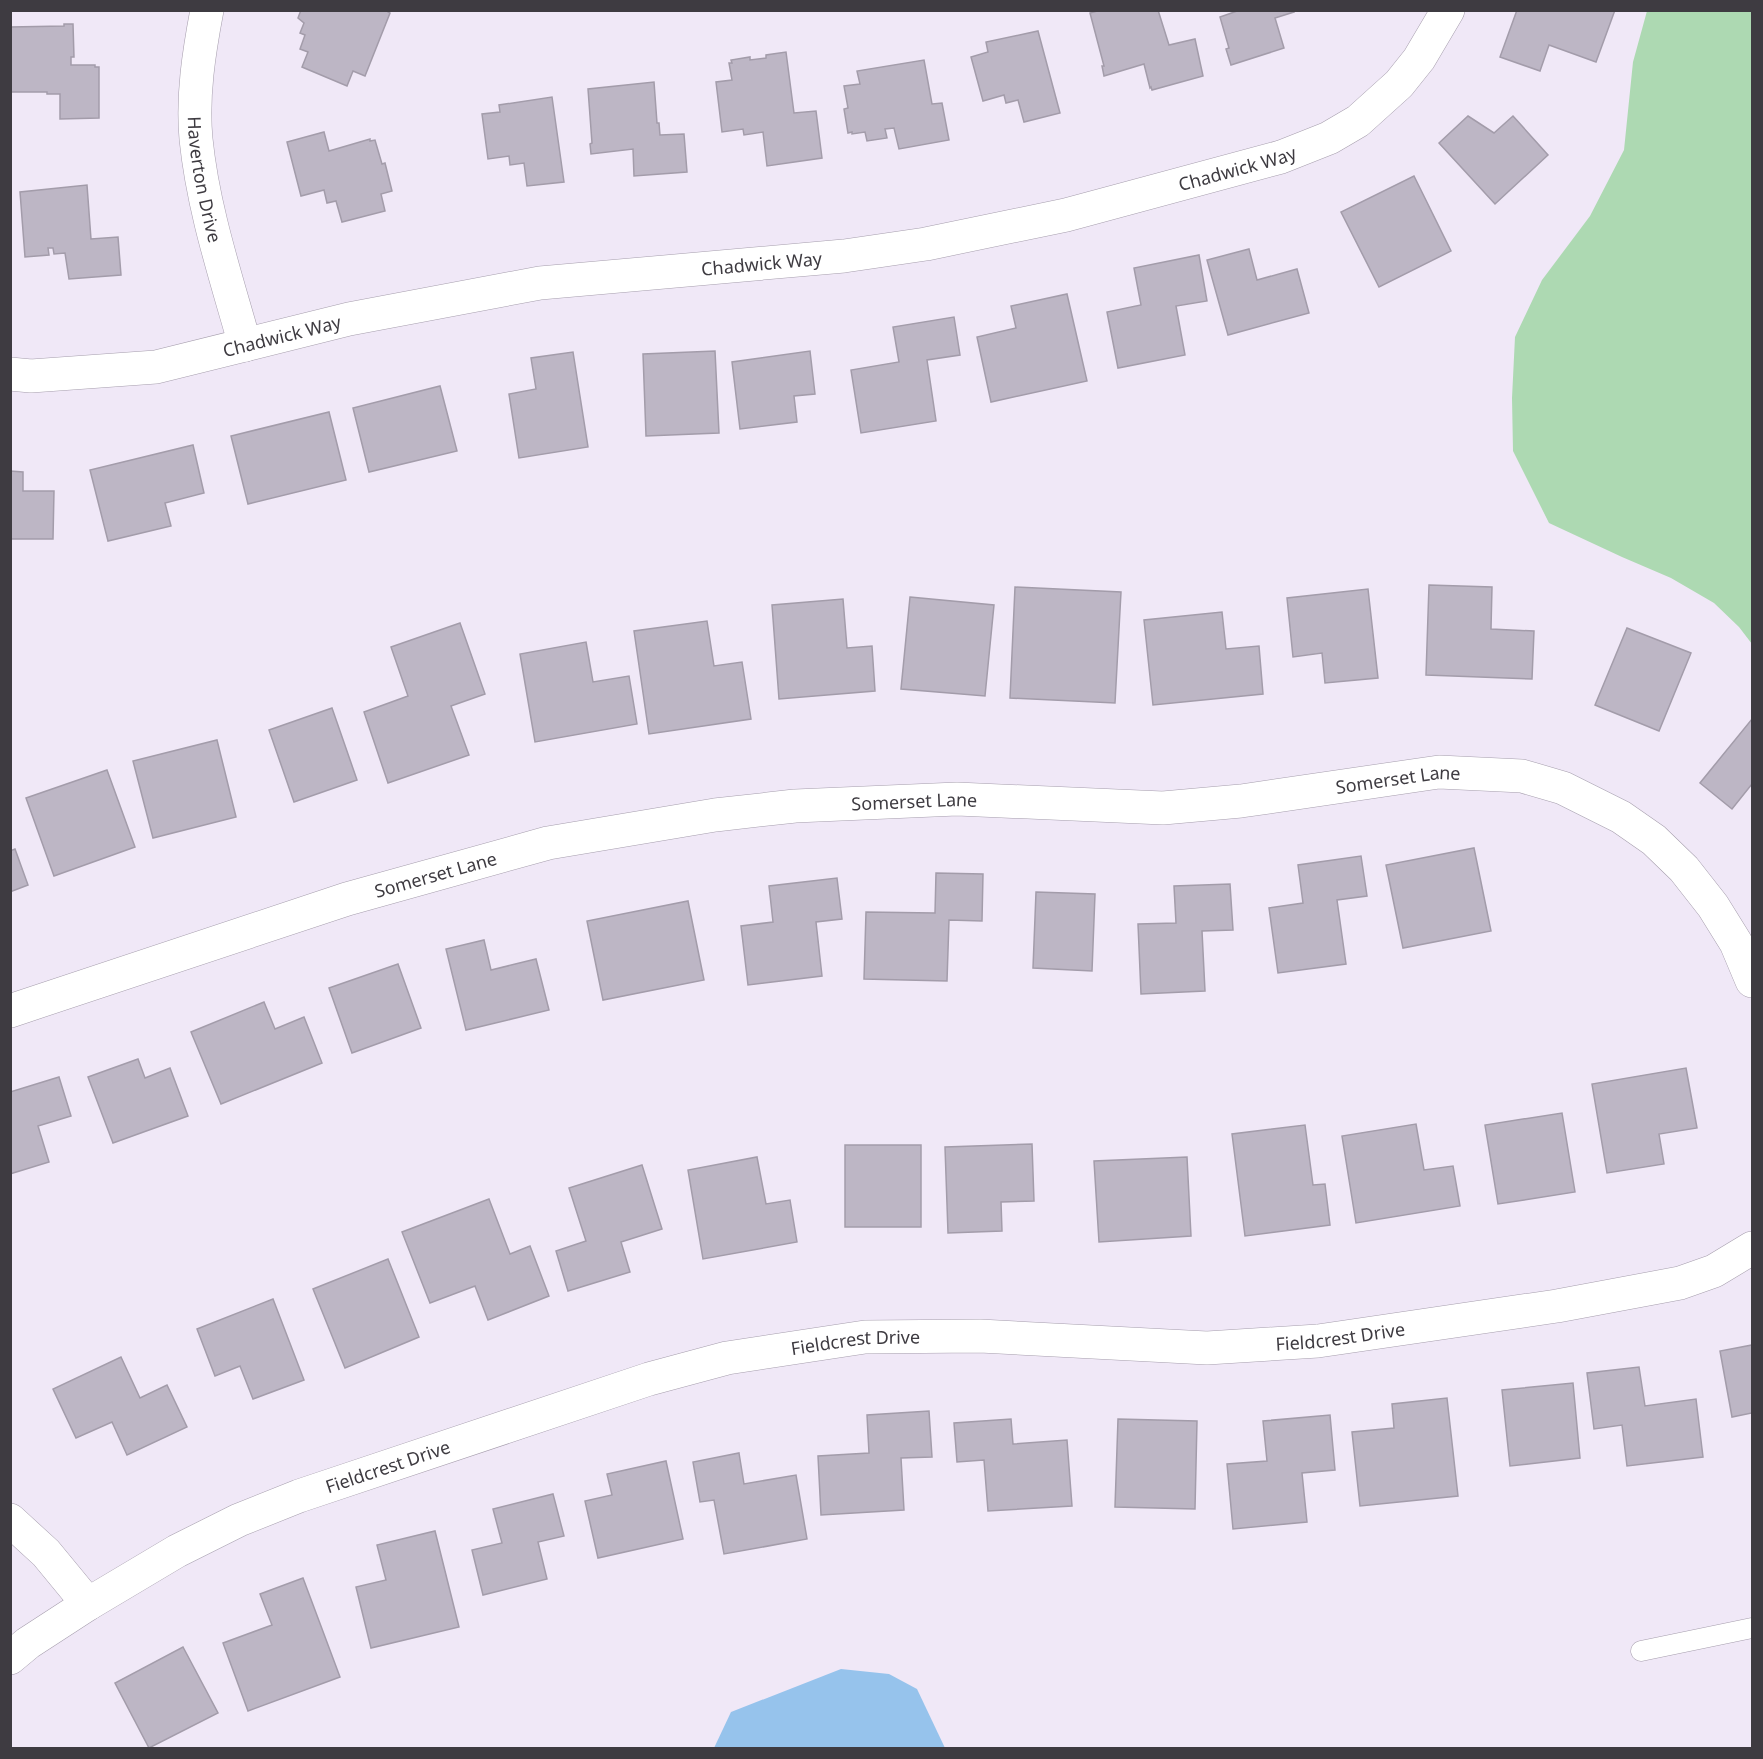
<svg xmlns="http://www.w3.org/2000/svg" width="1763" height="1759" viewBox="0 0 1763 1759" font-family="'Noto Sans',sans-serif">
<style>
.green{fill:#add9b2}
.water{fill:#96c3ec}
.building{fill:#bdb6c5;stroke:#a39caa;stroke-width:1.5}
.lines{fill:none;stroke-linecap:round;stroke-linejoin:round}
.lane-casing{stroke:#a69ead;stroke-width:21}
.street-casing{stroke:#a69ead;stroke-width:34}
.lane{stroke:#fff;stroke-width:20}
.street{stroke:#fff;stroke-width:33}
.labels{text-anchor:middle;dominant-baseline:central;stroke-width:6;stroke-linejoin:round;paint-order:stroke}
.street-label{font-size:18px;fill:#3e3b41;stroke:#fff}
</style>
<rect width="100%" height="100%" fill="#f0e8f7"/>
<path class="green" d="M1647 11H1752V644L1739 627 1714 603 1671 578 1622 557 1549 523 1513 451 1512 398 1515 337 1542 280 1590 216 1624 150 1633 62Z"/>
<path class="water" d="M841 1669 889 1674 917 1689 945 1748H714L731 1712Z"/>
<g class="building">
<path d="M301 10H385L390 13 365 76 353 71 347 86 302 67 308 52 300 49 305 35 300 33 304 23 298 18Z"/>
<path d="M1101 10H1158L1169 45 1195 39 1203 76 1152 90 1151 87 1150 88 1144 64 1104 76 1102 66H1104L1090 13Z"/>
<path d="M1293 10 1294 12 1275 18 1284 48 1231 65 1226 49 1229 48 1220 17 1240 10Z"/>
<path d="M1517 10H1615L1596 62 1549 45 1540 71 1500 57Z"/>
<path d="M64 24H73L74 57H71V65H95V67H99V118L60 119V94H47V92H10V27L64 26Z"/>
<path d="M1038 31 1060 113 1024 122 1018 100 1006 103 1004 95 983 101 971 57 988 52 986 42Z"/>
<path d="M786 52 794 113 816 111 822 158 767 166 763 132 744 135 743 129 722 132 716 82 732 80 729 63H732L731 60 750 57V60L766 58V55Z"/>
<path d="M924 60 932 104 942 103 949 140 899 149 894 128 885 129 887 138 867 141 865 132 852 134V132L848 133 844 109 848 108 844 86 860 84 857 71Z"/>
<path d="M654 82 657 123H659L660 135 684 134 687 172 634 176 633 149 591 154 590 144 592 143 588 89Z"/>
<path d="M552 97 564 182 527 186 524 163 510 165 509 156 488 159 482 114 500 112 499 105Z"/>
<path d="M1468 116 1494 133 1513 116 1548 155 1495 204 1439 143Z"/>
<path d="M324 132 329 151 370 139V141L375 140 382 164 385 163 392 191 381 194 385 211 342 222 336 201 327 203 324 190 301 196 287 142Z"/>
<path d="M1414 176 1451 251 1379 287 1341 212Z"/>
<path d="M87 185 91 239 118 237 121 275 69 279 65 253 54 254 53 248H48L49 255 25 257 20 192Z"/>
<path d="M1249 249 1257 280 1297 269 1309 313 1228 335 1207 260Z"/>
<path d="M1199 255 1207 301 1176 306 1185 355 1118 368 1107 312 1141 305 1134 268Z"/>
<path d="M1067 294 1087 381 991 402 977 337 1016 328 1011 306Z"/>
<path d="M954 317 960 355 927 360 936 421 861 433 851 370 899 362 893 327Z"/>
<path d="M715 351 719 433 646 436 643 354Z"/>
<path d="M810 351 815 394 794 396 797 422 740 429 732 362Z"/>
<path d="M573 352 588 447 519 458 509 394 536 389 531 358Z"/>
<path d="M440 386 457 451 369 472 353 408Z"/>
<path d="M329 412 346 480 248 504 231 436Z"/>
<path d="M193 445 204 493 165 503 171 526 108 541 90 470Z"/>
<path d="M10 471 23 472V491H54L53 539H10Z"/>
<path d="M1429 585 1492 587 1491 629 1534 631 1532 679 1426 675Z"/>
<path d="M1015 587 1121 592 1115 703 1010 698Z"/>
<path d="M1368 589 1378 678 1325 683 1322 653 1293 657 1287 598Z"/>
<path d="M910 597 994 605 985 696 901 689Z"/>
<path d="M843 599 847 648 872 646 875 691 779 699 772 605Z"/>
<path d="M1222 612 1226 649 1259 646 1263 694 1153 705 1144 620Z"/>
<path d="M707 621 714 666 742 662 751 719 649 734 634 631Z"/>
<path d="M460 623 485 694 451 706 469 755 388 783 364 712 408 696 391 647Z"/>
<path d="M1627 628 1691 653 1659 731 1595 705Z"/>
<path d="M586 642 593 682 629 676 637 724 535 742 520 654Z"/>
<path d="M332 708 357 780 294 802 269 730Z"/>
<path d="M1752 719V784L1732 809 1700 783Z"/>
<path d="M217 740 236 817 153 838 133 761Z"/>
<path d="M107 770 135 847 54 876 26 798Z"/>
<path d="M1474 848 1491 931 1403 948 1386 865Z"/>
<path d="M15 849 28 885 10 892V851Z"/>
<path d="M1361 856 1367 896 1337 900 1346 964 1278 973 1269 908 1303 903 1298 865Z"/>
<path d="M936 873 983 874 982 921 949 920 947 981 864 979 866 912 935 913Z"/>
<path d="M837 878 842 919 816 922 822 976 748 985 741 926 773 922 769 886Z"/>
<path d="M1230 884 1233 930 1202 931 1205 991 1141 994 1138 924 1176 923 1174 886Z"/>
<path d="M1036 892 1095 894 1092 971 1033 968Z"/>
<path d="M688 901 704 980 603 1000 587 921Z"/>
<path d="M484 940 491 970 536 959 549 1010 466 1030 446 949Z"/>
<path d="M398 964 421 1028 352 1053 329 988Z"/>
<path d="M264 1002 275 1029 304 1017 322 1063 221 1104 191 1032Z"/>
<path d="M138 1059 145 1078 170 1068 188 1116 113 1143 88 1077Z"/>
<path d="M1686 1068 1697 1128 1659 1134 1664 1164 1607 1173 1592 1084Z"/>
<path d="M59 1077 71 1116 38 1126 49 1162 10 1174V1092Z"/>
<path d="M1562 1113 1575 1192 1498 1204 1485 1125Z"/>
<path d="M1416 1124 1424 1170 1453 1166 1460 1206 1356 1223 1342 1136Z"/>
<path d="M1305 1125 1313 1185 1325 1184 1330 1225 1245 1236 1232 1134Z"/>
<path d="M1032 1144 1034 1201 1001 1202 1002 1231 948 1233 945 1147Z"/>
<rect x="845" y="1145" width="76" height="82"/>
<path d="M757 1157 766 1204 790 1200 797 1242 703 1259 688 1170Z"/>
<path d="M1187 1157 1191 1236 1099 1242 1094 1161Z"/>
<path d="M642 1165 662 1229 621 1242 630 1272 568 1291 556 1251 586 1241 569 1188Z"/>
<path d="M489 1199 510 1254 530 1246 549 1296 488 1320 475 1286 430 1303 402 1232Z"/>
<path d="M388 1259 419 1337 345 1368 313 1289Z"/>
<path d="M273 1299 304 1380 253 1399 240 1366 215 1376 197 1329Z"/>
<path d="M1752 1345V1413L1732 1417 1720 1351Z"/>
<path d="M121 1357 140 1398 167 1385 187 1427 127 1455 112 1422 76 1438 53 1389Z"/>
<path d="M1639 1367 1645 1406 1696 1399 1703 1457 1627 1466 1622 1425 1594 1429 1587 1373Z"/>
<path d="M1573 1383 1580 1458 1510 1466 1502 1390Z"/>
<path d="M1447 1398 1458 1496 1360 1506 1352 1432 1394 1428 1392 1404Z"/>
<path d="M929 1411 932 1457 901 1458 904 1510 821 1515 818 1456 869 1453 867 1415Z"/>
<path d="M1330 1415 1335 1470 1302 1473 1307 1522 1233 1529 1227 1464 1267 1461 1263 1421Z"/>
<path d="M1011 1419 1013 1444 1067 1440 1072 1506 988 1511 984 1460 957 1462 954 1423Z"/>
<path d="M1118 1419 1197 1421 1195 1509 1115 1507Z"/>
<path d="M739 1453 744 1484 796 1475 807 1539 724 1554 714 1500 700 1502 693 1462Z"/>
<path d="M666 1461 683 1539 598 1558 585 1501 612 1495 607 1474Z"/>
<path d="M553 1494 564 1536 538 1542 547 1579 483 1595 472 1550 502 1543 493 1509Z"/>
<path d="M435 1531 459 1627 371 1648 356 1587 386 1580 377 1545Z"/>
<path d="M303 1578 340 1677 248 1711 223 1643 272 1625 260 1594Z"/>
<path d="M183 1647 218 1713 149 1748 115 1683Z"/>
</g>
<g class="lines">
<g class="lane-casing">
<path id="lane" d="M1641 1651 1752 1628"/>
</g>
<g class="street-casing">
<g id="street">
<path id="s1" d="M207 10C199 52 192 96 196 139 203 209 226 277 245 345"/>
<path id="s2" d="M10 374 31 376 156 367 349 319 540 283 844 256 926 244 1066 215 1281 157 1329 138 1358 121 1399 84 1419 59 1448 10"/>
<path id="s3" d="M10 1011 347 899 548 843 715 815 795 806 957 799 1163 808 1241 801 1439 772 1522 776 1563 788 1621 817 1654 840 1684 869 1713 906 1736 943 1752 981"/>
<path d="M10 1520 46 1553 88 1604"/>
<path id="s4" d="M10 1658 28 1643 88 1604 177 1551 239 1520 299 1496 649 1379 727 1358 865 1337 980 1336 1207 1348 1318 1341 1557 1306 1680 1283 1714 1271 1752 1248"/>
</g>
</g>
<use href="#lane" class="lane"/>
<use href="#street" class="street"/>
</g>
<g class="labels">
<g class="street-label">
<text stroke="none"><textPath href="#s2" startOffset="1248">Chadwick Way</textPath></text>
<text stroke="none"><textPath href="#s1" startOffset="171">Haverton Drive</textPath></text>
<text stroke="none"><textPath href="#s2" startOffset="762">Chadwick Way</textPath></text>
<text stroke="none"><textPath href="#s2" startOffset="276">Chadwick Way</textPath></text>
<text stroke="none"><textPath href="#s3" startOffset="1419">Somerset Lane</textPath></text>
<text stroke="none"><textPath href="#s3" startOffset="933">Somerset Lane</textPath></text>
<text stroke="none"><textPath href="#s3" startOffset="447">Somerset Lane</textPath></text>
<text stroke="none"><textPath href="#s4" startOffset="1398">Fieldcrest Drive</textPath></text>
<text stroke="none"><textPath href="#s4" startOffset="912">Fieldcrest Drive</textPath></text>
<text stroke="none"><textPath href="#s4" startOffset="426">Fieldcrest Drive</textPath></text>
</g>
</g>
<rect width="1763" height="1759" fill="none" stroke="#3e3b41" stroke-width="24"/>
</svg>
